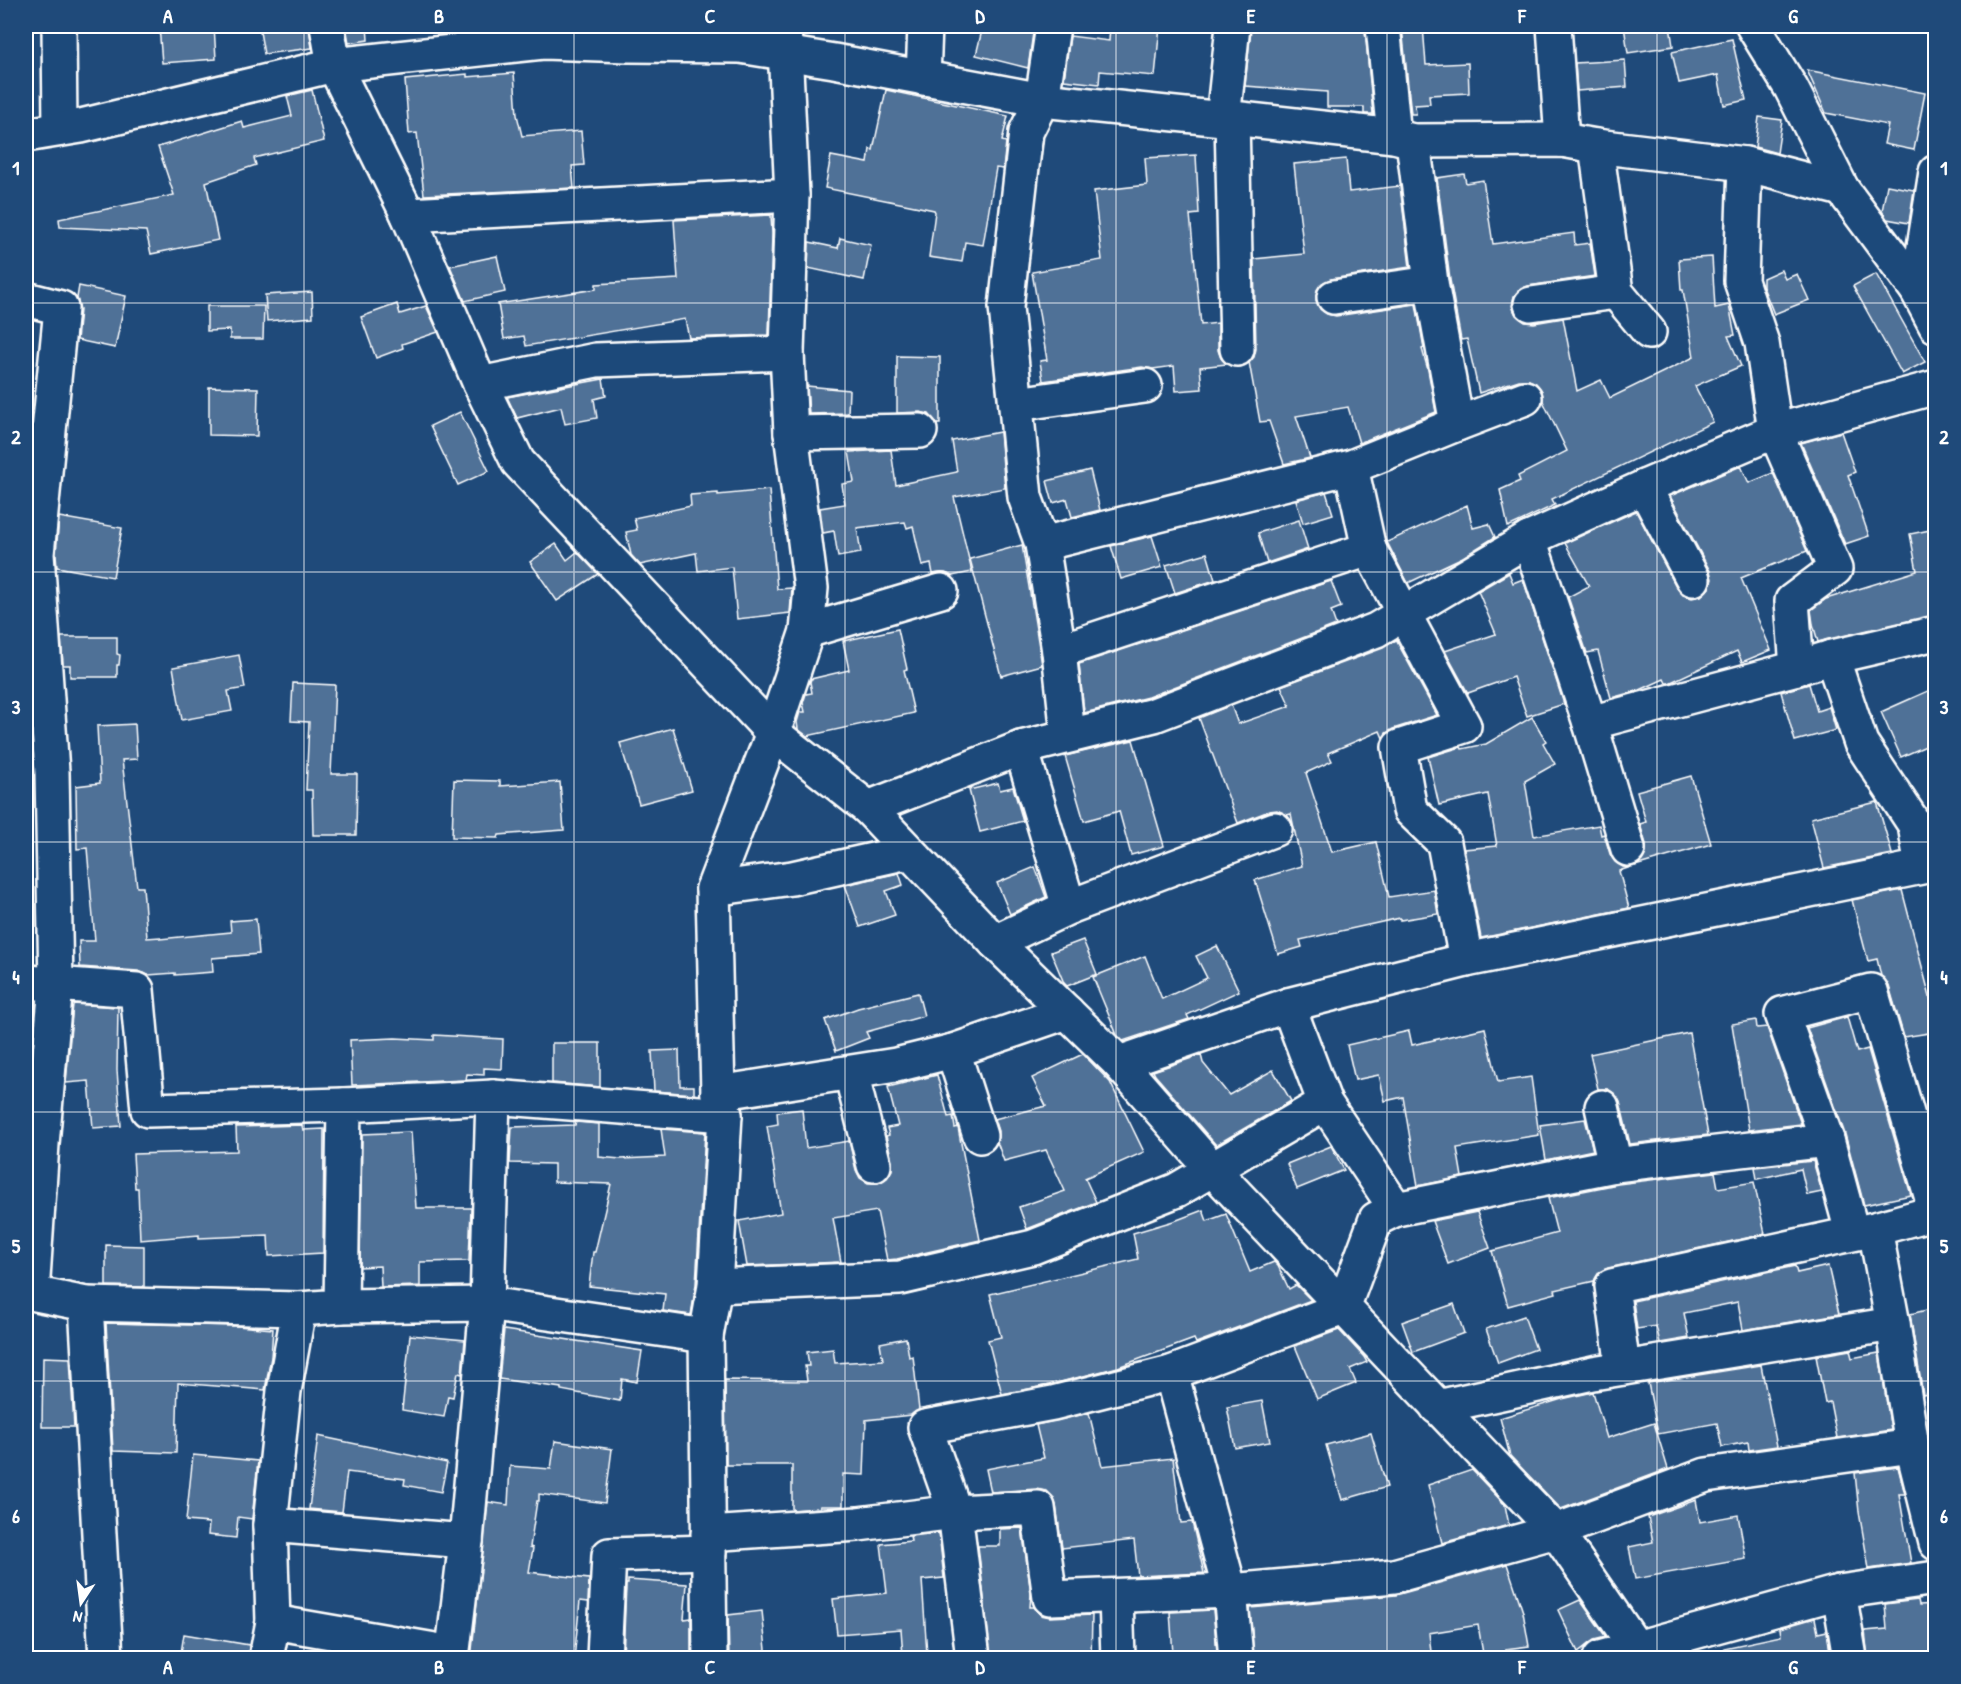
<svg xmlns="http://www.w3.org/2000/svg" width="1961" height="1684" viewBox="0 0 1961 1684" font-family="'Patrick Hand',sans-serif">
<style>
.building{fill:#507197;stroke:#fff;stroke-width:1.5}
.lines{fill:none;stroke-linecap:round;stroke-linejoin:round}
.street-casing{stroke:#fff;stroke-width:38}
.street{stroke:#1f4a7a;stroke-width:33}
.grid{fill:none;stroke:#fff;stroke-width:1.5;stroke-opacity:0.55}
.neatline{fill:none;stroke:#fff;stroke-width:2}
.grid-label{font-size:20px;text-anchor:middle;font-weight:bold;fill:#fff}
</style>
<rect width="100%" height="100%" fill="#1f4a7a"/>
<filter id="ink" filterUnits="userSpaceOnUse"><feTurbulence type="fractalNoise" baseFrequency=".0167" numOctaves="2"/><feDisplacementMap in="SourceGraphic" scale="12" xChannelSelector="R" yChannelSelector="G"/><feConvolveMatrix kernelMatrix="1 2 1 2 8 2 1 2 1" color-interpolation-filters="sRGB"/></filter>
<g filter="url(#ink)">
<g class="building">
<path d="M159 26H214L216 59 162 63Z"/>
<path d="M259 26H309L312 48 264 54Z"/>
<path d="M346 26H367L368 40 349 43Z"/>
<path d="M983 26H1034L1028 68 976 55Z"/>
<path d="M1110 26H1160L1155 76 1100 71 1099 84 1064 80 1070 36 1109 41Z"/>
<path d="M1251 26H1293L1292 28 1365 30 1373 114H1364V107H1327V92L1245 86Z"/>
<path d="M1423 26 1426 65 1468 63 1469 93 1429 95 1430 104 1415 105 1416 114H1411L1402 27Z"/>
<path d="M1624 26H1670L1673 46 1628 53Z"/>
<path d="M1732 39 1746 100 1724 105 1718 75 1679 83 1672 52Z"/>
<path d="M1625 60 1627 87 1577 91 1575 63Z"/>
<path d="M1807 70 1925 93 1914 150 1884 144 1888 125 1826 113Z"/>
<path d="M514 73 517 115 522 136 581 131 584 165 572 166 574 188 424 195 417 133 409 134 405 80 467 74V77Z"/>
<path d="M312 90 324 141 254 158 256 165 206 182 218 240 151 254 146 231 60 227 59 219 174 195 158 147 242 121 244 128 292 116 287 96Z"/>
<path d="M886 90 1008 116 1002 141 1006 142 1003 169 996 168 983 245 965 242 962 262 929 257 935 212 934 210 825 188 831 156 868 163 870 149 873 150Z"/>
<path d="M1759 117 1782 120 1777 153 1755 147Z"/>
<path d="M1196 155 1199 214 1190 215 1201 325 1218 323V350L1221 358 1227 364 1200 367 1202 389 1176 391 1174 366 1153 369 1142 367 1043 381 1040 361 1047 360 1032 272 1102 260 1094 191 1147 185 1145 158Z"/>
<path d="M1346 159 1349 192 1400 186 1410 267 1331 279 1322 283 1317 290 1316 300 1320 309 1327 314 1336 316 1416 304 1424 348 1422 349 1428 370 1436 412 1359 443 1348 407 1296 416 1310 458 1284 464 1269 421 1260 422 1249 362 1254 357 1256 349 1254 259 1304 254 1294 164Z"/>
<path d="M1464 174 1466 183 1483 180 1493 244 1574 233 1575 245 1590 243 1595 276 1528 286 1519 290 1514 296 1512 306 1516 315 1525 322 1534 323 1563 318 1577 391 1601 380 1610 398 1694 357 1683 290H1681L1679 259 1712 257 1715 308 1729 305 1735 335 1728 336 1741 366 1695 386 1713 422 1552 499 1555 505 1508 527 1500 490 1520 481 1518 476 1567 451 1543 401 1542 391 1536 383 1529 380H1519L1479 393 1467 339 1461 340 1450 280 1437 178Z"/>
<path d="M1887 185 1914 190 1909 223 1887 219 1882 211Z"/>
<path d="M771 215 772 234 769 335 689 338 685 319 526 346 524 336 504 339 498 304 596 289V284L678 279 674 220Z"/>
<path d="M840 238 871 245 864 280 808 268 809 242 838 248Z"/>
<path d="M497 256 505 292 465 301 450 266Z"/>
<path d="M1781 270 1785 279 1797 274 1809 300 1774 314 1763 287V278Z"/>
<path d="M1876 274 1925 362 1902 374 1853 286Z"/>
<path d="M79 286 126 296 115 348 77 340 80 310 77 298Z"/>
<path d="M312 292 313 317 267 321 265 295Z"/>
<path d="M397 304 400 314 426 306 438 332 402 344 403 348 376 358 361 317Z"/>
<path d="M207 306H264L263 339H230V330L207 331Z"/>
<path d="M897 356 940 357V424H937L929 414 920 412 897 413Z"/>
<path d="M603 379 606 396 594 399 597 418 565 424 561 407 517 418 507 397Z"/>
<path d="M807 386 849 390 848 413 809 414Z"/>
<path d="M209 387 258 388 257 436 209 435Z"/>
<path d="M460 412 489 471 458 485 430 426Z"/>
<path d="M1000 432 1005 488 954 497 972 572 952 576 945 573 933 574 931 564 922 566 913 526 907 528 905 522 857 528 861 553 838 557 834 531 823 533 820 508 845 504 842 484 854 482 849 452 891 450 896 485 957 472 952 441Z"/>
<path d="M1841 432 1855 472 1848 475 1869 536 1845 544 1801 443Z"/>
<path d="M1741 466 1749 483 1773 473 1807 551 1741 578 1771 650 1742 662 1737 651 1669 683H1666L1664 679 1640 690 1611 698 1598 651 1587 653 1568 597 1589 586 1565 543 1636 511 1677 588 1683 595 1692 598 1701 596 1709 588 1712 579 1710 571 1670 496Z"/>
<path d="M1090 470 1100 510 1072 517 1067 499 1053 503 1047 481Z"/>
<path d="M769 490 777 589 792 588 790 613 737 619 732 567 698 571 696 553 640 565 631 555 626 532 637 530 634 518 691 506 690 495 718 493V495Z"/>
<path d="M1326 492 1333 514 1303 523 1296 500Z"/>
<path d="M1467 505 1473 528 1489 524 1495 537 1463 557 1408 583 1387 542Z"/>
<path d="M59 517 122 528 113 577 57 567 56 554Z"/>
<path d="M1299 520 1308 549 1267 563 1258 533Z"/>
<path d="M1935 529V615L1818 642 1813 624 1811 610 1826 599 1917 571 1910 534Z"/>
<path d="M1152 536 1162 567 1121 579 1111 546Z"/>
<path d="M556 544 567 560 577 552 598 574 557 601 530 562Z"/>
<path d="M1022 545 1042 665 1001 676 970 559Z"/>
<path d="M1207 553 1215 580 1175 593 1166 565Z"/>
<path d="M1509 573 1513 583 1523 579 1564 704 1527 716 1513 677 1468 693 1445 651 1496 634 1478 591Z"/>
<path d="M1331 581 1341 607 1331 611 1336 625 1148 697 1084 713 1079 664Z"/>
<path d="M898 629 907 669 904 670 914 713 807 736 798 729 797 722 800 712H805L803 703 806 694 812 693 810 682 811 679 849 670 843 641Z"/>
<path d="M61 637H117V654L120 655 119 665H117V677H70V665H63Z"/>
<path d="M1396 640 1437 715 1393 729 1386 733 1383 738 1380 731 1328 753 1332 761 1306 773 1332 852 1376 842 1389 897 1434 890 1438 914 1400 920V918L1300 940 1302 947 1278 954 1255 880 1302 866 1291 814 1287 815 1277 810 1269 811 1238 823 1199 718 1231 705 1238 724 1290 706 1281 686 1383 648Z"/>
<path d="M239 655 245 688 228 691 232 711 182 720 173 667Z"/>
<path d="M293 683 335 685 331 774H357L356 835H313L312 790H306L309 722 291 721Z"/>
<path d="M1809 684 1817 711 1829 707 1836 730 1795 741 1781 692Z"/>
<path d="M1935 688V742L1901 757 1881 712Z"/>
<path d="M1532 717 1546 741 1543 743 1555 764 1525 781 1534 836 1599 825 1601 835 1604 834 1610 854 1615 862 1623 867H1631L1619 871 1629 908 1481 938 1464 849 1497 846 1488 794 1439 805 1428 757 1461 747 1462 749 1486 744Z"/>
<path d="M135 724 137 759 122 760 137 887H143L147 938 160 937V939L231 932 230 921 256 919 259 954 212 958 213 972 175 975V973L148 975 138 971 80 967 79 941H95L87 848 77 849 76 786 100 783 97 726Z"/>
<path d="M673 728 692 790 639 804 620 743Z"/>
<path d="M1133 740 1164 846 1131 855 1119 811 1084 821 1065 756Z"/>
<path d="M1691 776 1711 844 1635 866 1642 861 1646 853V844L1640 824 1646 822 1637 791Z"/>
<path d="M454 780 500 781V786L560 782 564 830 499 835 498 838 452 837Z"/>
<path d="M998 783 1000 790 1013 787 1023 821 980 832 969 790Z"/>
<path d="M1877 802 1892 854 1824 868 1811 818Z"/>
<path d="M1035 867 1046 897 1010 914 997 883Z"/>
<path d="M899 873 903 885 886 891 895 915 860 927 845 885Z"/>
<path d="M1902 890 1931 1001 1935 1000V1032L1904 1037 1889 986 1881 976 1877 959 1868 961 1852 900Z"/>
<path d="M1083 940 1097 974 1067 986 1064 983 1051 952Z"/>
<path d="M1217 946 1239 991 1187 1015 1189 1019 1123 1041 1117 1035 1093 977 1145 956 1162 999 1207 978 1196 956Z"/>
<path d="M918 993 924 1016 866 1032 869 1038 836 1051 825 1020 858 1008Z"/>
<path d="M73 1004 118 1007 117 1070 121 1126 93 1128 89 1081 66 1083Z"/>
<path d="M1847 1017 1857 1052 1868 1049 1911 1195 1864 1205 1845 1134 1807 1028Z"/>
<path d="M1756 1020 1757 1028 1767 1027 1801 1124 1749 1130 1732 1024Z"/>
<path d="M1485 1028 1498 1082 1531 1077 1539 1135 1457 1148 1462 1177 1418 1186 1403 1097 1385 1101 1379 1075 1355 1080 1347 1045 1409 1031 1412 1045Z"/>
<path d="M1689 1033 1708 1135 1630 1144 1620 1102 1615 1094 1608 1089H1598L1590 1054Z"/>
<path d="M434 1035 503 1039 502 1069 484 1068V1075L467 1074 466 1080 352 1085 350 1040 395 1038 434 1040Z"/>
<path d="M552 1043H600V1087L552 1083Z"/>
<path d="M679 1050 680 1086H694V1094L654 1091 652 1051Z"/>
<path d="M1083 1054 1110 1082 1144 1152 1085 1178 1096 1202 1027 1229 1019 1207 1065 1191 1046 1150 1004 1161 997 1142 998 1131 994 1119 1046 1106 1032 1078Z"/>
<path d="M1201 1055 1203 1063 1229 1095 1273 1070 1291 1101 1216 1145 1155 1075 1153 1071Z"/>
<path d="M937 1075 948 1117 953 1116 955 1128 958 1127 959 1133 980 1240 897 1259 887 1260 877 1211 833 1218 841 1262 747 1266 739 1221 781 1213 767 1126 778 1124 777 1112 802 1109 806 1148 849 1141 856 1170 860 1178 868 1183H878L887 1178 892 1170V1160L886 1136 889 1135 887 1128 898 1126 888 1087Z"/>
<path d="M1585 1119 1593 1150 1546 1160 1540 1125Z"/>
<path d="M576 1122 599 1124V1157L621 1159 665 1157 661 1129 705 1132 696 1284 691 1315 663 1311 665 1294 589 1286 593 1252H595L611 1184 554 1182V1164L510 1163 512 1127 575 1125Z"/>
<path d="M302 1125 303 1130 324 1129 323 1253 269 1256 268 1235 199 1238V1235L140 1240 138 1188H135L133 1154 237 1151 236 1127Z"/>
<path d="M411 1132 416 1208H471L469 1261 420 1262V1286L381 1287 380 1266 360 1267 362 1134Z"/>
<path d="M1331 1146 1344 1170 1297 1189 1287 1164Z"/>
<path d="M1813 1161 1822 1192 1807 1195 1801 1169 1757 1179 1755 1167Z"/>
<path d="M1715 1172 1718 1188 1754 1182 1765 1234 1608 1268 1599 1272 1594 1281 1555 1290 1556 1293 1508 1306 1492 1251 1557 1233 1548 1198 1618 1184Z"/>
<path d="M1203 1210 1207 1221 1226 1214 1250 1272 1274 1262 1278 1266 1289 1289 1296 1285 1311 1300 1196 1343 1194 1339 1118 1367 1049 1385 1002 1394 988 1340 1001 1337 990 1294 1138 1259 1133 1233 1177 1220Z"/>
<path d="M1477 1212 1490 1248 1448 1264 1432 1221Z"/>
<path d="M106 1245 144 1246V1287L106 1286Z"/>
<path d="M1795 1266 1797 1273 1828 1266 1839 1314 1743 1330 1738 1302 1684 1313 1689 1338 1660 1343 1656 1326 1637 1329 1633 1301Z"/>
<path d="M1454 1304 1464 1333 1413 1352 1402 1322Z"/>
<path d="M1935 1308V1392L1923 1395 1910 1314Z"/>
<path d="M1524 1316 1536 1349 1498 1363 1486 1329Z"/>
<path d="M106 1323 237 1326 273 1329 271 1357 265 1390 178 1383 176 1453 113 1451Z"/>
<path d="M504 1330 642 1351 637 1382 622 1379 620 1401 561 1390V1388L499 1379Z"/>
<path d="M1339 1330 1364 1357 1367 1362 1350 1369 1356 1383 1317 1399 1295 1346Z"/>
<path d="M410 1335 465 1340 462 1374 458 1373 453 1397 448 1396 444 1417 402 1410Z"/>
<path d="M906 1338 909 1357 913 1356 919 1410 911 1415 866 1420 864 1475 843 1474V1506H820V1508L792 1510V1465H726L725 1380 807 1381 805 1366H809L807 1352 833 1349 835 1363 883 1360 880 1343Z"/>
<path d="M1850 1350 1852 1358 1879 1353 1891 1430 1837 1438 1830 1402 1825 1403 1816 1356Z"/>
<path d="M43 1357 70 1358 74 1427H42Z"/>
<path d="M1761 1365 1777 1446 1749 1450 1748 1442 1722 1447 1717 1423 1658 1434 1648 1383Z"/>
<path d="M1593 1392 1607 1438 1654 1423 1668 1469 1561 1509 1510 1456 1500 1418 1562 1399Z"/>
<path d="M1262 1401 1270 1442 1235 1448 1227 1407Z"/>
<path d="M1089 1413 1102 1466 1173 1458 1181 1523 1192 1522 1204 1573 1138 1576 1134 1540 1062 1548 1056 1505 1053 1497 1047 1491 1037 1489 991 1492 986 1469 1044 1458 1036 1425Z"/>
<path d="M1371 1433 1387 1487 1342 1500 1326 1445Z"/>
<path d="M318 1436 447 1463 441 1492 404 1485 405 1479 347 1472 342 1512 309 1509Z"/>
<path d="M555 1441 612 1449 605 1503 539 1494V1501H537L530 1547 533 1548 529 1572 589 1579 588 1602 580 1601 574 1659H471L488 1502 508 1505 510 1466 551 1469Z"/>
<path d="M193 1455 258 1461 252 1519 238 1517 236 1538 208 1535 209 1523 186 1521Z"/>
<path d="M1898 1467 1905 1494H1899L1911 1563 1869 1569 1859 1512 1855 1473Z"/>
<path d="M1472 1470 1505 1505 1509 1525 1442 1543 1428 1485Z"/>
<path d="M1696 1500 1700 1522 1738 1515 1746 1559 1635 1579 1629 1547 1653 1542 1648 1517Z"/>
<path d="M1022 1528 1031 1594 1030 1607H1034L1041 1615 1050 1617 1092 1615 1091 1659H991L978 1546H1000V1529Z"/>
<path d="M939 1533 944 1578 922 1580 927 1654 903 1656 901 1629 837 1634 833 1599 887 1593 881 1544 911 1541 910 1536Z"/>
<path d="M1507 1564 1523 1612 1529 1646 1506 1649 1507 1659H1484L1478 1625 1429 1633 1431 1652 1413 1654V1659H1254L1250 1608 1396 1595Z"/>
<path d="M628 1580 687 1584 684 1619 691 1618V1659H623L626 1584H628Z"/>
<path d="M1580 1600 1606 1637 1594 1640 1578 1652 1558 1610Z"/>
<path d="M1918 1600 1919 1605 1935 1604V1659H1868L1865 1631 1887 1629 1885 1604Z"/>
<path d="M1213 1610 1217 1651 1173 1654 1170 1612Z"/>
<path d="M762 1611 767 1659H729L728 1615Z"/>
<path d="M1815 1618 1818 1633 1827 1631 1831 1659H1725L1724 1648 1781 1636 1780 1628Z"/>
<path d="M184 1634 249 1645 248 1659H180Z"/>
</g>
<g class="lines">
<g class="street-casing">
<g id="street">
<path d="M59 26 60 129"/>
<path d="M327 26 334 65 408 215 480 384 518 462 773 733 868 808 995 942 1119 1063 1212 1169 1556 1531 1643 1658"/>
<path d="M1053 26 1042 100 1026 132 1006 307 1025 497 1042 544 1059 651 1068 735"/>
<path d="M1383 26 1394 136"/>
<path d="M1554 26 1562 140"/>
<path d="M1753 26 1791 88 1842 189 1917 290 1936 326"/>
<path d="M923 78 925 26"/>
<path d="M1232 118 1237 349"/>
<path d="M1223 119 1233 26"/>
<path d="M26 135 81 126 334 65 543 42 628 45 740 46 834 61 1042 100 1223 119 1232 118 1394 136 1413 141 1562 140 1596 146 1745 164 1842 189"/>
<path d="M1596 146 1616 292 1649 332"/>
<path d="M1745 164 1741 281 1762 343 1775 431 1835 569 1792 601 1797 668"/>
<path d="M408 215 792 195"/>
<path d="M1917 290 1936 172"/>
<path d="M1334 297 1431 283"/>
<path d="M26 299 61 308 37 554 52 772 56 985 42 1144 32 1293"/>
<path d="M1531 304 1616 292"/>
<path d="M480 384 596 360 787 353"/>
<path d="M1016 404 1145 386"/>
<path d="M1457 424 1525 398"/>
<path d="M791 433 920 431"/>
<path d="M1644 487 1693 579"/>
<path d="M1529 539 1590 723 1628 849"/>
<path d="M1042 544 1351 467 1457 424 1431 283 1413 141"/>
<path d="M1369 549 1464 726 1399 747 1410 810 1444 843 1466 960"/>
<path d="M807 631 941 591"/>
<path d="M1059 651 1369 549 1351 467"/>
<path d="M1590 723 1797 668 1832 657 1936 633"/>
<path d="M868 808 1021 748 1154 715 1376 630 1529 539 1644 487 1775 431 1936 387"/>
<path d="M713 889 792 878 908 852"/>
<path d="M1069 907 1275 829"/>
<path d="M995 942 1069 907 1021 748"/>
<path d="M26 982 137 990 148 1110 344 1105"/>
<path d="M953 1051 980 1136"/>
<path d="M1119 1063 1288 1005 1466 960 1922 867 1915 825 1861 743 1832 657"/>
<path d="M851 1073 874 1165"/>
<path d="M718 1093 896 1065 953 1051 1067 1012"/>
<path d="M1615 1165 1827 1140"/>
<path d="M1396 1209 1615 1165 1602 1107"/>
<path d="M1875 1229 1893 1324 1912 1446 1936 1543"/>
<path d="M1852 1232 1827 1140 1782 1014 1871 991 1936 1212"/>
<path d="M715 1286 900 1278 1033 1247 1177 1190 1325 1103"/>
<path d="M26 1292 86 1304 106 1658"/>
<path d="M86 1304 299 1309"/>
<path d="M341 1306 487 1304 706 1336"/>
<path d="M1623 1368 1612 1286 1875 1229 1936 1212"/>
<path d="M1171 1373 1230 1591 1236 1658"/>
<path d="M1437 1407 1593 1373 1893 1324"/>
<path d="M270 1525 466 1541"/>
<path d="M708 1534 858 1524 955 1512 1038 1508 1050 1598 1230 1591 1394 1576 1556 1531 1706 1475 1912 1446"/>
<path d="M1839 1592 1850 1658"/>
<path d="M1116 1596 1118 1658"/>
<path d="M273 1622 452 1653"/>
<path d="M266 1658 273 1622 270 1525 284 1391 299 1309 341 1306 344 1105 493 1097 725 1115 718 1093 713 889 773 733 807 631 811 588 791 433 787 353 792 195 784 26"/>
<path d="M452 1658 466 1541 487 1304 493 1097"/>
<path d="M604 1658 609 1555 709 1552"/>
<path d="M710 1658 706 1336 715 1286 725 1115"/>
<path d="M973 1658 955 1512 925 1427 1053 1403 1171 1373 1343 1308 1376 1219 1396 1209 1325 1103 1288 1005"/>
<path d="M1600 1658 1839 1592 1936 1578"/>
</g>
</g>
<use href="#street" class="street"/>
</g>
</g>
<path class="grid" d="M304 26V1658M574 26V1658M845 26V1658M1116 26V1658M1387 26V1658M1657 26V1658M26 303H1936M26 572H1936M26 842H1936M26 1112H1936M26 1381H1936"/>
<rect width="1961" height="1684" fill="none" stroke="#1f4a7a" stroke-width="66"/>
<g transform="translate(81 1603) rotate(193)" stroke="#1f4a7a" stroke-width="4.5" paint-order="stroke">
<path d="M0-4.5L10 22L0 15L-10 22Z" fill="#ffffff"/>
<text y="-9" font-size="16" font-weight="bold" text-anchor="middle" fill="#ffffff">N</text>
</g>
<rect x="33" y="33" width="1895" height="1618" class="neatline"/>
<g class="grid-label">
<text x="168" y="23">A</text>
<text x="439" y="23">B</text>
<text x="710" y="23">C</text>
<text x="980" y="23">D</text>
<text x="1251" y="23">E</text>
<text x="1522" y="23">F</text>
<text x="1793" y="23">G</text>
<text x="16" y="175">1</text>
<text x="1944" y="175">1</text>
<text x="16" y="444">2</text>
<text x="1944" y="444">2</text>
<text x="16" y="714">3</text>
<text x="1944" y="714">3</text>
<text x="16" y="984">4</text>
<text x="1944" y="984">4</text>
<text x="16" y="1253">5</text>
<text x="1944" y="1253">5</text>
<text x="16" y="1523">6</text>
<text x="1944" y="1523">6</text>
<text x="168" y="1674">A</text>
<text x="439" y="1674">B</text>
<text x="710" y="1674">C</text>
<text x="980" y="1674">D</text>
<text x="1251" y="1674">E</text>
<text x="1522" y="1674">F</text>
<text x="1793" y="1674">G</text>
</g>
</svg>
